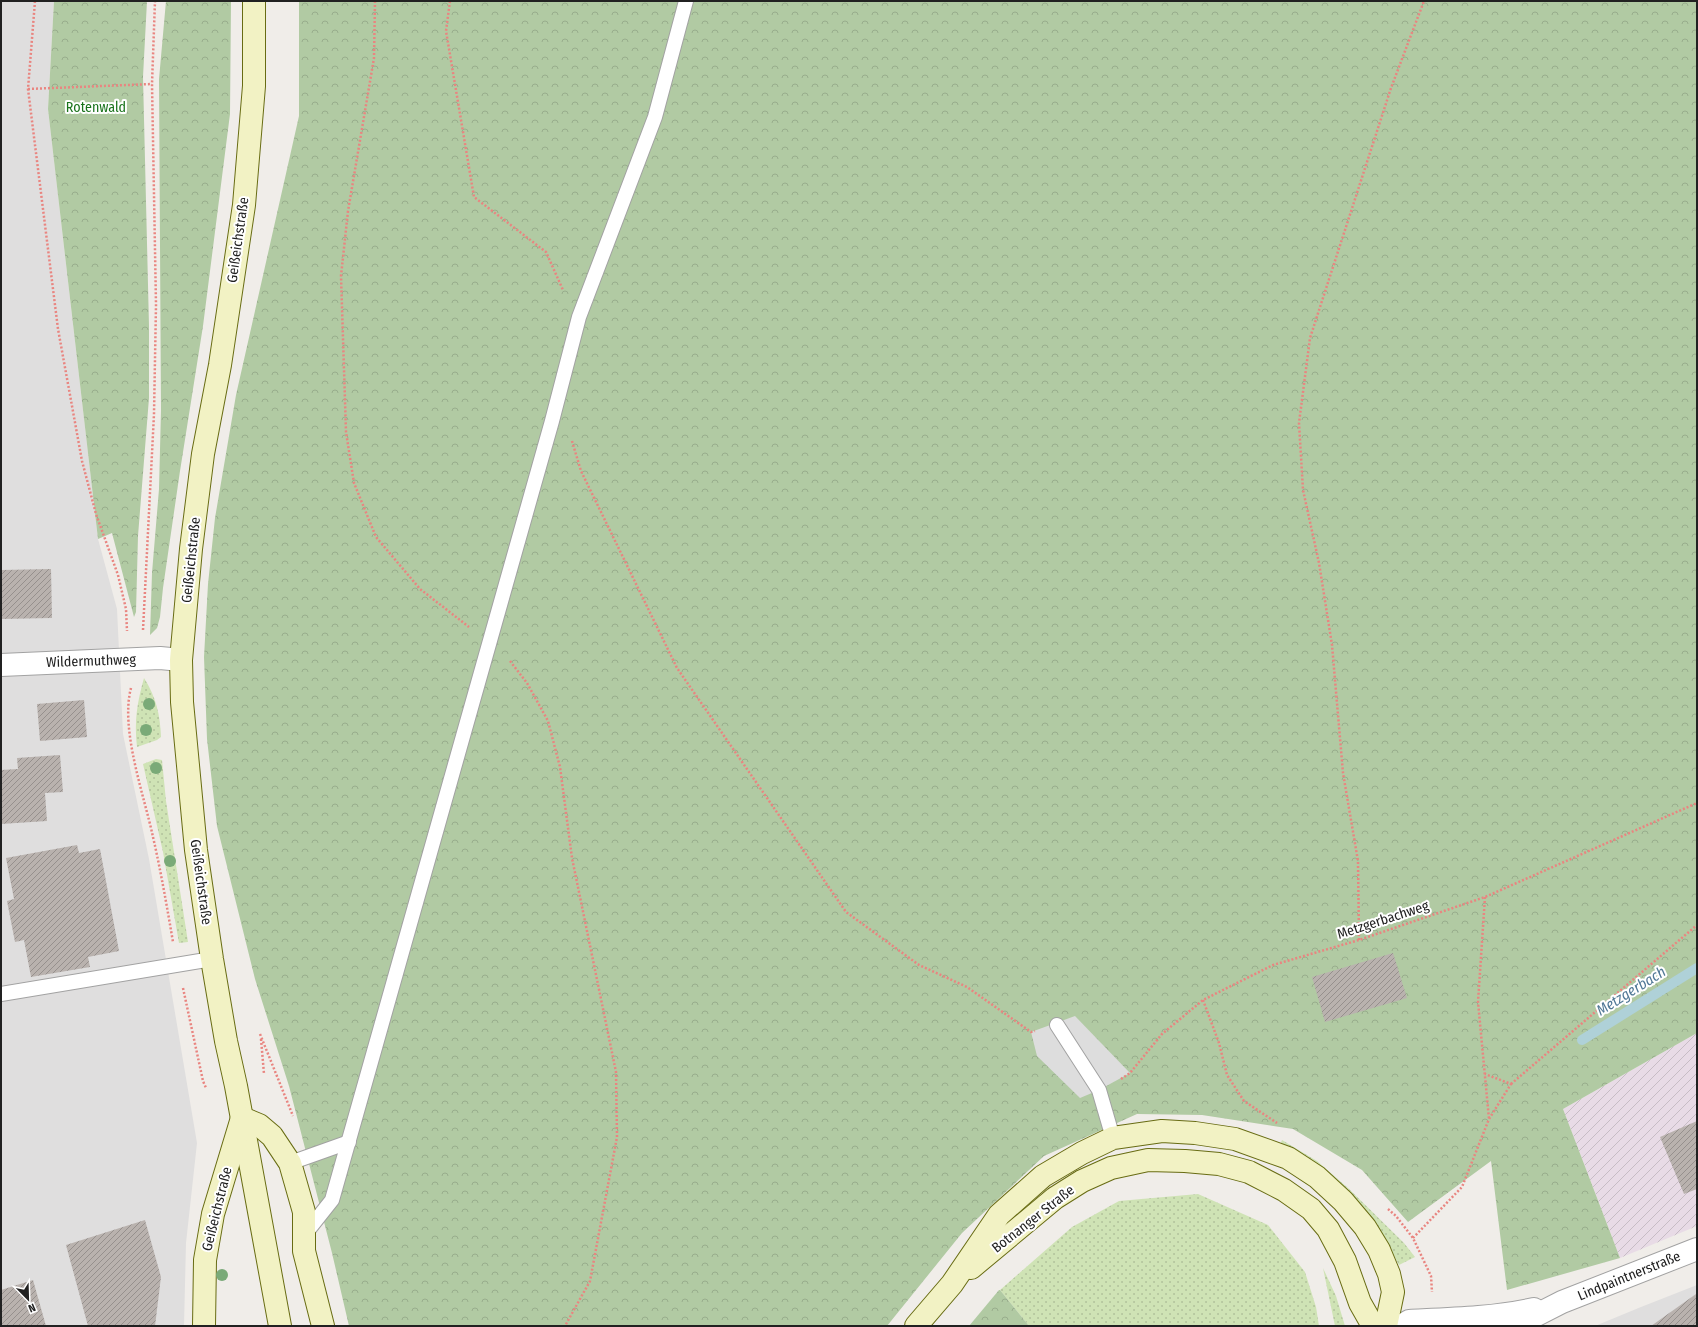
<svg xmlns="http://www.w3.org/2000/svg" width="1698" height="1327" viewBox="0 0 1698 1327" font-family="'Fira Sans Condensed',sans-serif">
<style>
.residential{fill:#dfdede}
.industrial{fill:url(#industrial-furrows)}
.grass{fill:url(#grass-dots)}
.forest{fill:url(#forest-crowns)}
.parking{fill:#ddd}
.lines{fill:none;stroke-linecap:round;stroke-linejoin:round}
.stream{stroke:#afd1d8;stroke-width:10}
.building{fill:url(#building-hatch)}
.service-casing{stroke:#a2a2a2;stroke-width:16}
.minor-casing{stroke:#a2a2a2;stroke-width:24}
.tertiary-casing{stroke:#a2a2a2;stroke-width:24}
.secondary-casing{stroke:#686c13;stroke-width:24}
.path{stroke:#e98580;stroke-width:2.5;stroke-dasharray:2 2;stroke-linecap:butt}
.service{stroke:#fff;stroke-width:14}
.minor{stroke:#fff;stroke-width:22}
.tertiary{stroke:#fff;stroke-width:22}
.secondary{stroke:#f2f2c4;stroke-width:22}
.tree{fill:#7aaa78}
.labels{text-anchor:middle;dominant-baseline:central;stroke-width:4;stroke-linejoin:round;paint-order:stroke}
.park-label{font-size:14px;fill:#1a731c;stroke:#fff}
.street-label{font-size:14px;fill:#212121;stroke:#fff}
.water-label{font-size:15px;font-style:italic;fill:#517896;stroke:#fff}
</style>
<defs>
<pattern id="industrial-furrows" width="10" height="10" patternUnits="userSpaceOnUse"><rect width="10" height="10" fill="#e8dbe6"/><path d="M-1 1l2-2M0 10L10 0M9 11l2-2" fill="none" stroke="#c7bcc5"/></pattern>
<pattern id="grass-dots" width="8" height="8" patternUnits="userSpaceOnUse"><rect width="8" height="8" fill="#cfe3b5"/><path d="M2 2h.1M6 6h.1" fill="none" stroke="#b1c29b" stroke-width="1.8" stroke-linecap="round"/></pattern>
<pattern id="forest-crowns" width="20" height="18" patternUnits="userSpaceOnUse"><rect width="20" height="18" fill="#b1caa3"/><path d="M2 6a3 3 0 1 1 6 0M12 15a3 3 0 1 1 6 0" fill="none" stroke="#98ad8c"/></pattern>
<pattern id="building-hatch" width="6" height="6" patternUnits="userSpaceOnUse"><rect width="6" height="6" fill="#b9b2ae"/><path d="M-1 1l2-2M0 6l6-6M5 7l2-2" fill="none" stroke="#96908d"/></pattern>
</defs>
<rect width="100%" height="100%" fill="#f0ede9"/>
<g class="residential">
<path d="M1 1H54L48 109 98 539 117 609 123 734 149 859 197 1143 186 1243 184 1326H1Z"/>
<path d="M1697 1285V1326H1595L1641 1307Z"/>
</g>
<path class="industrial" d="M1697 1033V1226L1620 1258 1563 1109Z"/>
<g class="grass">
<path d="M144 678C156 697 160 714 161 737L157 740 137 747C134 721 137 703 144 678Z"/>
<path d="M156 759 162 760 166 801 188 942 179 943 163 852 143 764Z"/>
<path d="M1282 1140 1317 1161 1348 1188 1404 1243 1415 1257 1399 1265 1390 1249 1280 1145Z"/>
<path d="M1198 1194 1268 1225 1305 1272 1316 1307 1319 1326H1029L1000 1290 1072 1227 1119 1201Z"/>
<path d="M1323 1268 1336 1296 1345 1326H1335Z"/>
</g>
<g class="forest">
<path d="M54 1H147L143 77 149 326V398L138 536 136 612 134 617 112 533 98 539 48 109Z"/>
<path d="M166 1H231L230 114 203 326 180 471 163 588 160 617 157 628 150 635 152 573 159 489 161 410 159 79Z"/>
<path d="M299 1H1697V1033L1563 1109 1620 1258 1507 1290 1491 1161 1408 1222 1362 1170 1293 1129 1202 1115 1137 1114 1044 1156 962 1233 887 1326H349L332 1253 289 1086 255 979 217 826 207 739 204 657 208 584 215 518 236 395 299 116Z"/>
<path d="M1000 1290 1029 1326H969L999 1290Z"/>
</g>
<path class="parking" d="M1075 1016 1130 1073 1099 1090 1080 1098 1037 1056 1031 1032Z"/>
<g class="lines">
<path class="stream" d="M1582 1040 1697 968"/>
</g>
<g class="building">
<path d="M51 569 52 618 1 619V570Z"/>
<path d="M84 700 87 737 40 741 37 704Z"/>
<path d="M60 755 63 792 45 793 47 821 1 824V770L18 769 17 758Z"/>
<path d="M77 845 79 853 100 849 119 951 88 957 90 967 31 977 24 940 15 942 7 901 14 899 6 858Z"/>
<path d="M1393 953 1407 998 1325 1022 1312 977Z"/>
<path d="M1697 1121V1189L1684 1194 1660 1137Z"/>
<path d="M145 1220 161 1277 155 1326H88L66 1245Z"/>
<path d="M33 1280 46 1326H1V1290Z"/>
<path d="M1696 1294 1697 1326H1651Z"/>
</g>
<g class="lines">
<g class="service-casing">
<g id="service">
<path d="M1 994 212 959"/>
<path d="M1057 1025 1099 1090 1113 1138"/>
<path d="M290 1163 349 1142"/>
<path d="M305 1234 332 1200 552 421 579 317 655 117 686 1"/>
</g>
</g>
<g class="minor-casing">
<path id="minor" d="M1 665 160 658 181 660"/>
</g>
<g class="tertiary-casing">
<g id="tertiary">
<path d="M1401 1326 1409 1321C1451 1319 1493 1318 1534 1309"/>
<path d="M1515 1326 1562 1302 1697 1249"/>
</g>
</g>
<g class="secondary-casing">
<g id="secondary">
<path d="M254 1V86L244 205 220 365 203 454 191 549 181 660 182 702 196 850 212 959 226 1041 236 1086 280 1326"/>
<path d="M971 1268 1055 1198 1082 1181 1111 1168 1148 1160 1185 1161 1219 1164 1249 1172 1284 1190 1311 1209 1328 1229 1345 1261 1360 1303 1373 1326"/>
<path d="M204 1326 205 1260 213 1214 242 1118 259 1125 272 1136 290 1163 304 1212V1251L323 1326"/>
<path d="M916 1326 952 1284 999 1215 1043 1176 1082 1153 1113 1138 1162 1131 1195 1133 1235 1139 1288 1158 1317 1177 1343 1201 1365 1227 1379 1250 1389 1274 1393 1292 1386 1326"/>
</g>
</g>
<g class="path">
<path d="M35 1 28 89 58 329 82 461 96 514 118 575 126 609 127 631"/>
<path d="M375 1 374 58 348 211 341 276 346 432 354 483 376 537 420 589 469 627"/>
<path d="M450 1 446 31 474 197 546 252 563 290"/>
<path d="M28 89 152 84"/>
<path d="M572 441 581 471 677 668 846 912 919 965 967 987 1031 1032 1035 1031"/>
<path d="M143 630 154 414 156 305 152 84 155 1"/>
<path d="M510 661 527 683 548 721 560 767 572 858 616 1072 617 1137 590 1281 565 1326"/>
<path d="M131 688C120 729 144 795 153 837 161 872 167 907 173 942"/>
<path d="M1485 897 1478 1002 1489 1119"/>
<path d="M1359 940 1358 861 1343 773 1332 645 1319 563 1303 490 1299 423 1310 338 1391 88 1424 1"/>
<path d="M183 988 203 1081 206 1088"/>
<path d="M1203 1000 1219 1043 1227 1075 1244 1101 1277 1123"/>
<path d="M260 1034 293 1116"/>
<path d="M261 1039 264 1074"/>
<path d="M1121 1079 1130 1073 1162 1034 1203 1000 1273 965 1359 940 1485 897 1697 803"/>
<path d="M1511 1084 1697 925"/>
<path d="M1388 1209 1396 1216 1413 1238 1431 1276 1432 1292"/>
<path d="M1413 1238 1462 1187 1489 1119 1511 1084 1485 1074"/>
</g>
<use href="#service" class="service"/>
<use href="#minor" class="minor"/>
<use href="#tertiary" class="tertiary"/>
<use href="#secondary" class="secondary"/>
</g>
<g class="tree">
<circle cx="149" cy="704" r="6"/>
<circle cx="146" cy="730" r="6"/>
<circle cx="156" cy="768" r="6"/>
<circle cx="170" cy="861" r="6"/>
<circle cx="222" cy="1275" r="6"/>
</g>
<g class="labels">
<g class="park-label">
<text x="96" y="107">Rotenwald</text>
</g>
<g class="street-label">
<text transform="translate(238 240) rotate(-82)">Geißeichstraße</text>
<text transform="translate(191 560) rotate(-84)">Geißeichstraße</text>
<text transform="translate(91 661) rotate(-2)">Wildermuthweg</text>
<text transform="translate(201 882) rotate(82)">Geißeichstraße</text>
<text transform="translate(1383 920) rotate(-18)">Metzgerbachweg</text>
<text transform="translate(217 1209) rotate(-76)">Geißeichstraße</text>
<text transform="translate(1033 1219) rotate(-38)">Botnanger Straße</text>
<text transform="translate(1629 1276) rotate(-22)">Lindpaintnerstraße</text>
</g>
<g class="water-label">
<text transform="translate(1631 991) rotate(-32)">Metzgerbach</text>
</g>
</g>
<rect width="1698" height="1327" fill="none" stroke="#212121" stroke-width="4"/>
<g transform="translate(28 1299) rotate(157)" stroke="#ffffff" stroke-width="3" paint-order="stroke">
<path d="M0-3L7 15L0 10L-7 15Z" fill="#212121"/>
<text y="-6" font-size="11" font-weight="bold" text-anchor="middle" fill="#212121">N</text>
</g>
</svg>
